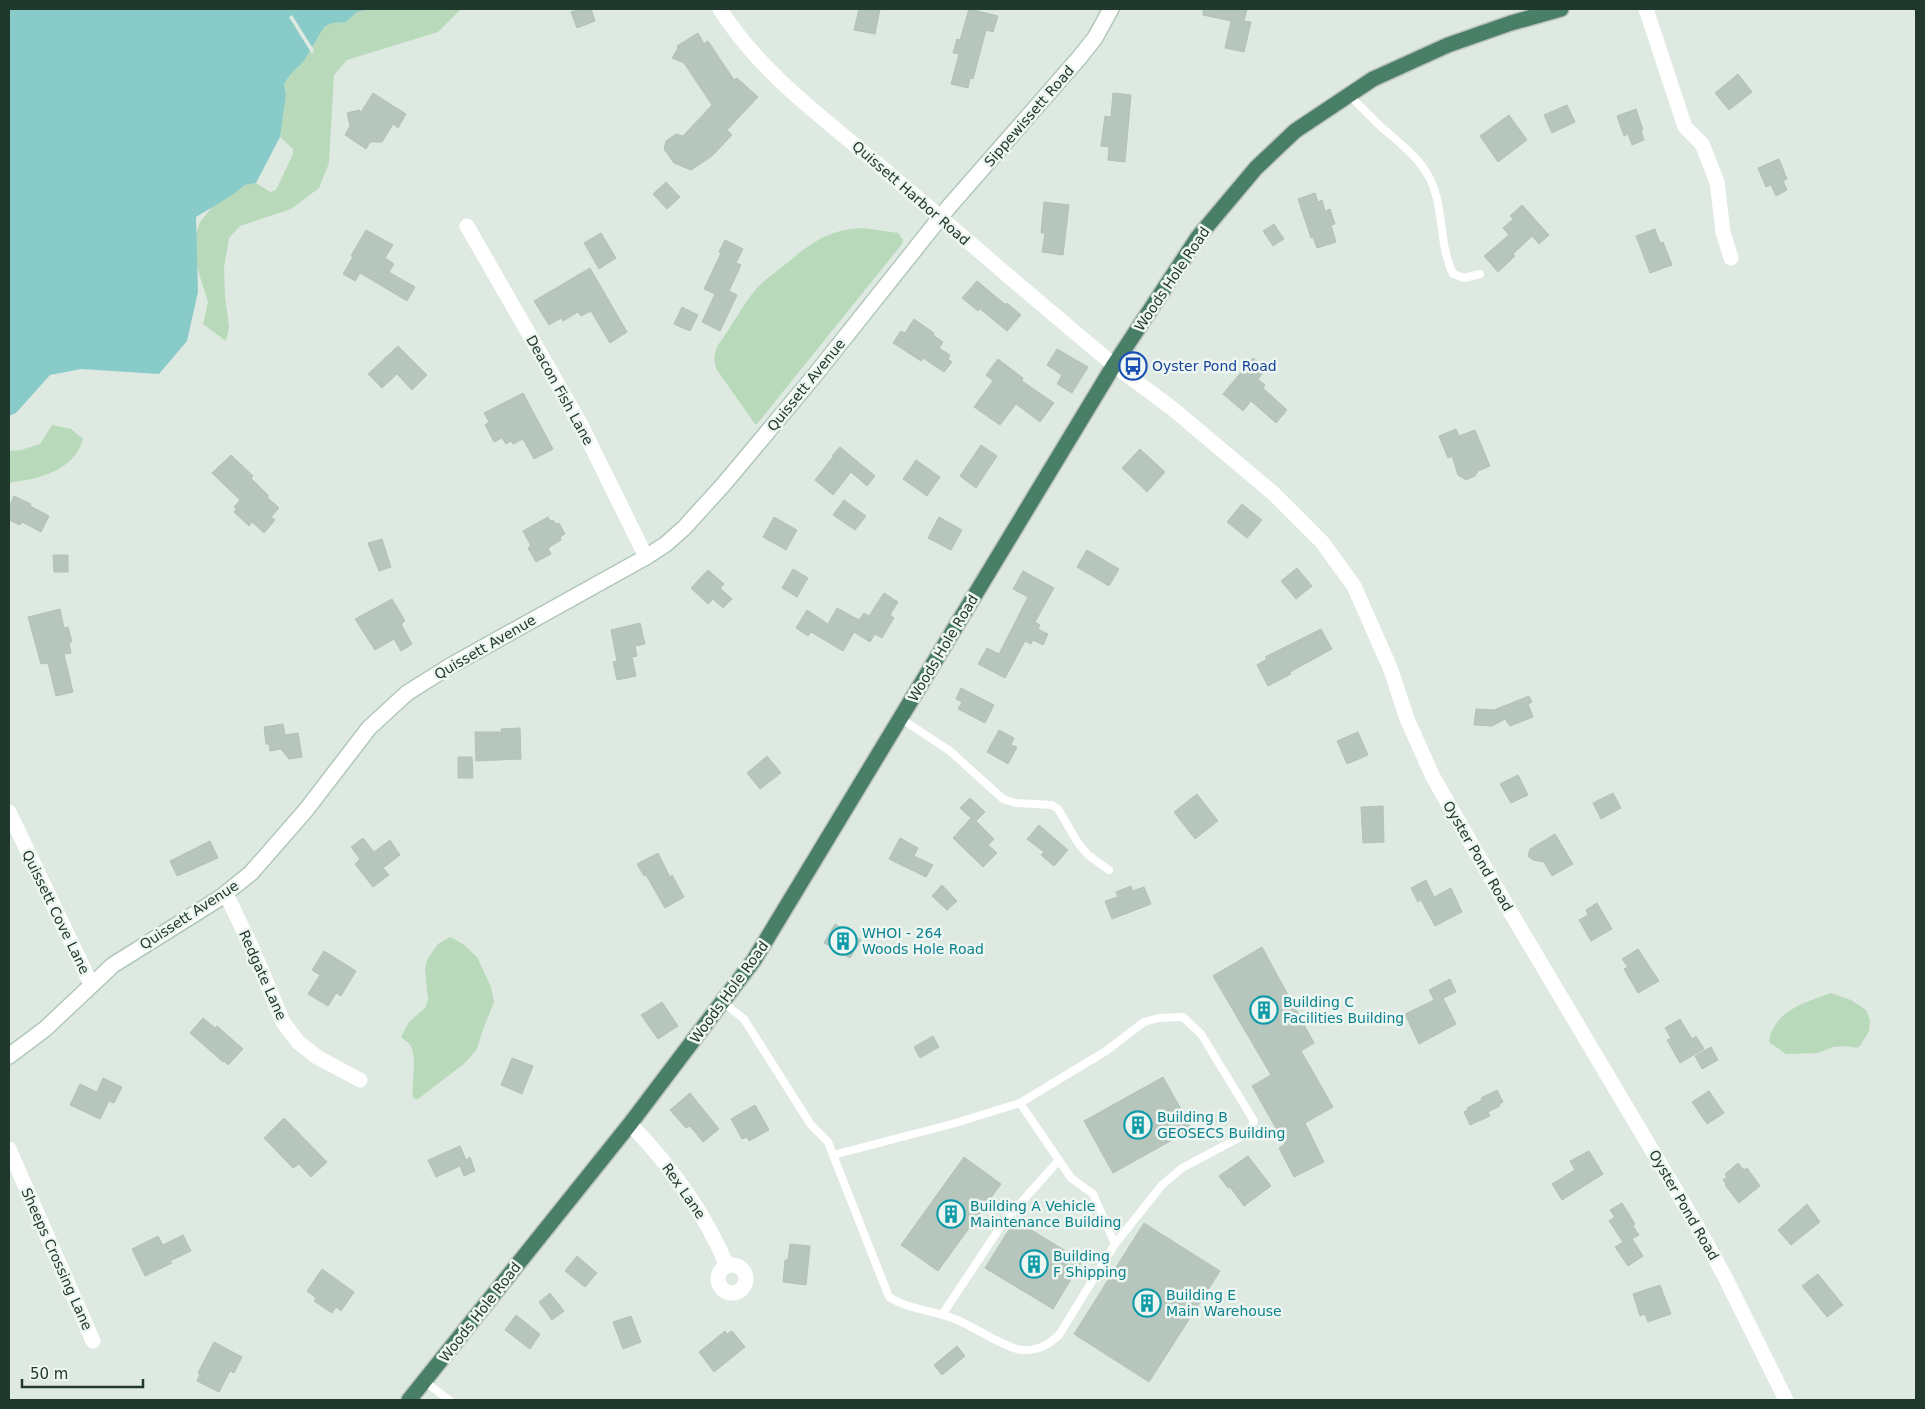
<svg xmlns="http://www.w3.org/2000/svg" width="1925" height="1409" viewBox="0 0 1925 1409" font-family="'DejaVu Sans',sans-serif">
<style>
.green{fill:#b8d9ba}
.water{fill:#89cbc8}
.pier{fill:#dee9e2}
.building{fill:#b7c6bd;stroke:#b1c2b8}
.lines{fill:none;stroke-linecap:round;stroke-linejoin:round}
.secondary-casing{stroke:#b2c8bb;stroke-width:18}
.trunk-casing{stroke:#bcc3c0;stroke-width:18}
.service{stroke:#fff;stroke-width:8}
.minor{stroke:#fff;stroke-width:15}
.tertiary{stroke:#fff;stroke-width:15}
.secondary{stroke:#fff;stroke-width:15}
.trunk{stroke:#4a7f67;stroke-width:15}
.labels{text-anchor:middle;dominant-baseline:central;stroke-width:5;stroke-linejoin:round;paint-order:stroke}
.street-label{font-size:14px;fill:#21382d;stroke:#eef6f1}
.transit-label{font-size:14px;fill:#164399;stroke:#eef6f1;text-anchor:start}
.culture-label{font-size:14px;fill:#0d838f;stroke:#eef6f1;text-anchor:start}
</style>
<rect width="100%" height="100%" fill="#dee9e2"/>
<g class="green">
<path d="M371 9H461L438 32 347 60 334 75 329 163 319 188 291 209 240 226 229 238 224 268 225 296 229 327 226 341 203 324 208 302 198 270 193 242 200 222 212 207 234 194 245 185 256 183 270 192 276 190 293 154V149L280 137 286 95 284 84 290 75 304 61 324 27 332 23 346 22 357 12Z"/>
<path d="M863 228 898 233 903 240 902 244 757 424H755L717 370C713 361 714 354 718 345 732 327 742 305 757 288 763 281 771 276 778 270 808 247 822 230 863 228Z"/>
<path d="M52 425 71 429 83 439C73 472 40 478 9 483V451L21 450 40 444Z"/>
<path d="M450 937 463 944 477 957 491 987 494 1002 482 1032 477 1049 465 1063 418 1099 413 1098C411 1084 418 1056 410 1045 408 1042 403 1039 401 1037L409 1022 425 1008 428 1000 425 969 428 958 438 944Z"/>
<path d="M1831 993 1851 1000 1866 1010 1870 1020 1869 1031 1860 1046 1856 1048 1847 1046 1833 1047 1818 1053 1786 1054 1769 1042C1774 1010 1804 1003 1831 993Z"/>
</g>
<path class="water" d="M9 9H371L357 12 346 22 332 23 324 27 304 61 290 75 284 84 286 95 280 137 256 183 245 185 234 194 196 217 198 292 187 341 159 374 81 369 50 375 16 413 9 416Z"/>
<path class="pier" d="M292 15 314 50 312 54 289 17Z"/>
<g class="building">
<path d="M579 9H591L595 21 577 28 571 12Z"/>
<path d="M859 9H880L875 34 854 30Z"/>
<path d="M969 9 998 16 993 32 986 30 973 79 970 78 968 88 951 84 959 54 953 53 957 39 960 40Z"/>
<path d="M1203 9H1247L1244 21 1251 22 1244 52 1225 48 1231 21 1203 15Z"/>
<path d="M698 33 704 44 708 41 734 80 737 78 758 97 727 130 732 135 712 156 691 170 674 163 664 149 666 141 676 134 683 136 712 105 684 63 672 58 678 48 677 46Z"/>
<path d="M1738 74 1752 92 1729 110 1715 93Z"/>
<path d="M373 93 406 114 398 128 393 124 382 142H370L366 149 345 135 350 126 347 113 359 110 361 112Z"/>
<path d="M1113 93 1131 95 1125 162 1108 160 1109 147 1101 146 1105 116 1111 117Z"/>
<path d="M1567 105 1575 122 1552 133 1544 115Z"/>
<path d="M1636 109 1643 130 1641 131 1644 140 1632 145 1628 134 1624 136 1617 116Z"/>
<path d="M1509 115 1527 140 1498 162 1480 136Z"/>
<path d="M1779 159 1787 179 1783 181 1787 190 1776 196 1771 185 1766 187 1758 168Z"/>
<path d="M666 182 680 197 667 209 653 194Z"/>
<path d="M1315 193 1318 202 1322 200 1325 211 1330 209 1335 224 1331 225 1336 242 1317 248 1313 237 1311 238 1298 199Z"/>
<path d="M1044 202 1069 205 1063 255 1042 252 1045 233H1041Z"/>
<path d="M1522 205 1549 235 1539 244 1532 236 1513 254 1515 256 1498 272 1484 256 1509 235 1503 228 1513 219 1510 216Z"/>
<path d="M1274 224 1284 239 1273 246 1263 231Z"/>
<path d="M1655 229 1660 243 1663 242 1672 265 1650 273 1636 236Z"/>
<path d="M366 230 393 245 385 258 394 264 389 272 415 287 407 301 360 273 355 281 343 274 353 257 351 256Z"/>
<path d="M601 233 616 258 599 269 584 243Z"/>
<path d="M725 240 743 249 736 263 741 265 729 291 737 295 720 331 702 322 715 294 704 289 721 253 719 252Z"/>
<path d="M590 268 627 332 610 343 591 311 581 316 578 312 563 321 561 318 549 325 534 301Z"/>
<path d="M977 281 1006 305 1007 303 1021 315 1007 331 980 309 978 311 962 298Z"/>
<path d="M682 307 698 315 690 331 674 324Z"/>
<path d="M914 319 934 333 933 335 943 342 939 348 950 355 948 359 952 362 944 372 923 358 921 361 893 343 901 331 905 333Z"/>
<path d="M398 346 427 375 412 390 397 374 382 388 368 374Z"/>
<path d="M1057 349 1088 367 1072 393 1057 384 1062 375 1047 365Z"/>
<path d="M1253 358 1266 369 1258 379 1265 385 1263 388 1287 410 1276 423 1251 401 1243 411 1223 394Z"/>
<path d="M998 359 1023 378 1022 381 1054 403 1040 422 1016 404 1000 425 974 407 993 381 986 375Z"/>
<path d="M523 393 553 449 534 459 523 439 513 444 511 441 506 444 502 438 494 442 485 425 489 422 484 413Z"/>
<path d="M1456 429 1459 436 1475 430 1490 466 1478 471 1475 476 1466 480 1458 475 1452 456 1448 458 1439 436Z"/>
<path d="M981 445 997 456 976 488 960 476Z"/>
<path d="M840 447 875 476 867 486 851 472 833 495 815 480 832 458 837 460 832 456Z"/>
<path d="M1140 449 1165 472 1147 492 1122 468Z"/>
<path d="M231 455 253 476 251 478 269 496 267 497 279 508 271 517 275 520 264 533 252 522 249 526 234 512 236 509 234 507 240 500 212 473Z"/>
<path d="M916 460 940 477 927 496 903 479Z"/>
<path d="M14 496 31 504 30 506 49 516 41 532 22 522 20 525 9 520V507Z"/>
<path d="M844 500 866 516 855 530 833 515Z"/>
<path d="M1242 504 1262 520 1247 538 1227 522Z"/>
<path d="M548 517 550 521 553 520 556 524 559 523 565 534 560 537 561 540 548 548 551 554 536 562 528 548 531 546 523 531Z"/>
<path d="M774 517 797 530 786 550 763 537Z"/>
<path d="M939 517 962 530 951 550 928 538Z"/>
<path d="M382 539 391 567 379 571 368 543Z"/>
<path d="M1087 550 1119 569 1109 586 1077 567Z"/>
<path d="M53 555H68V572H54Z"/>
<path d="M1297 568 1312 586 1296 599 1281 581Z"/>
<path d="M793 569 808 578 797 597 782 588Z"/>
<path d="M708 570 724 584 720 588 732 599 723 608 713 599 708 604 691 588Z"/>
<path d="M1023 571 1054 588 1035 622 1040 625 1038 629 1048 634 1043 645 1033 640 1031 644 1025 641 1005 678 978 664 987 648 999 654 1028 597 1013 589Z"/>
<path d="M884 593 898 602 890 615 894 618 882 638 875 634 870 642 854 632 843 651 811 632 808 636 796 628 807 610 828 624 837 608 859 620 864 613 869 616Z"/>
<path d="M392 599 405 621 401 624 412 644 401 651 394 639 375 650 355 619Z"/>
<path d="M60 609 64 628 68 627 72 642H69L71 653 64 654 73 692 56 696 48 663 41 664 28 617Z"/>
<path d="M640 623 645 644 635 646 637 656 632 657 636 676 617 680 613 662 617 661 611 630Z"/>
<path d="M1321 629 1332 649 1290 672 1291 674 1268 686 1257 665 1267 659 1265 657Z"/>
<path d="M961 688 994 705 985 723 958 709 962 702 956 699Z"/>
<path d="M1529 696 1532 702 1528 704 1533 717 1510 726 1505 719 1492 726 1474 725 1476 709 1494 710Z"/>
<path d="M283 724 285 735 298 733 302 757 289 759 281 749 270 751 269 744H266L264 727Z"/>
<path d="M520 728 521 759 476 761 475 732H502L501 729Z"/>
<path d="M999 730 1014 738 1011 745 1017 747 1008 764 987 752Z"/>
<path d="M1358 732 1368 755 1347 764 1337 741Z"/>
<path d="M767 756 781 773 760 789 747 773Z"/>
<path d="M458 757H472L473 778H458Z"/>
<path d="M1518 775 1528 795 1511 803 1500 784Z"/>
<path d="M1613 793 1621 808 1601 819 1593 803Z"/>
<path d="M1197 794 1218 821 1195 839 1174 812Z"/>
<path d="M970 798 985 812 976 821 994 839 988 845 997 853 983 867 953 838 971 818 960 808Z"/>
<path d="M1383 806 1384 842 1363 843 1361 807Z"/>
<path d="M1039 825 1068 850 1054 866 1041 855 1044 852 1027 839Z"/>
<path d="M1555 834 1573 864 1552 876 1544 862 1533 860 1528 856 1530 849Z"/>
<path d="M363 838 374 852 390 840 400 855 383 868 389 875 373 887 355 864 360 859 351 847Z"/>
<path d="M900 838 918 848 914 856 933 865 926 877 889 859Z"/>
<path d="M210 841 218 858 177 876 170 861Z"/>
<path d="M658 853 670 877 672 875 684 897 665 908 646 875 644 876 637 864Z"/>
<path d="M1426 880 1434 897 1451 888 1462 912 1435 926 1421 900 1418 902 1411 888Z"/>
<path d="M942 885 957 901 947 910 932 896Z"/>
<path d="M1131 886 1132 891 1144 887 1151 904 1112 919 1105 901 1118 897 1116 892Z"/>
<path d="M1597 903 1612 929 1591 941 1579 920 1588 915 1586 910Z"/>
<path d="M835 924 861 940 850 958 824 943Z"/>
<path d="M1262 947 1314 1043 1301 1051 1333 1107 1305 1123 1324 1162 1294 1177 1279 1148 1285 1144 1252 1086 1271 1075 1213 976Z"/>
<path d="M1638 949 1659 981 1638 993 1624 969 1628 967 1622 959Z"/>
<path d="M324 951 356 971 341 996 336 993 328 1006 308 994 320 975 312 970Z"/>
<path d="M1450 979 1456 992 1443 998 1456 1024 1419 1044 1405 1014 1434 1000 1429 990Z"/>
<path d="M662 1002 678 1026 658 1039 641 1015Z"/>
<path d="M203 1018 215 1028 217 1026 243 1049 228 1065 224 1061 223 1062 190 1033Z"/>
<path d="M1680 1019 1692 1039 1696 1036 1704 1049 1680 1063 1667 1040 1671 1038 1665 1028Z"/>
<path d="M933 1036 939 1047 920 1058 914 1047Z"/>
<path d="M1711 1047 1718 1060 1702 1069 1695 1056Z"/>
<path d="M512 1058 533 1066 522 1094 501 1085Z"/>
<path d="M1163 1077 1192 1129 1113 1173 1084 1121Z"/>
<path d="M103 1078 122 1087 114 1103 109 1101 100 1119 70 1105 80 1084 97 1092Z"/>
<path d="M1497 1090 1503 1102 1499 1104 1500 1106 1488 1112 1490 1116 1470 1125 1464 1112 1468 1110 1467 1108 1482 1100 1481 1098Z"/>
<path d="M1709 1091 1724 1113 1707 1124 1692 1102Z"/>
<path d="M690 1093 719 1129 703 1142 690 1126 686 1128 670 1110Z"/>
<path d="M755 1105 769 1130 749 1141 747 1137 742 1139 731 1119Z"/>
<path d="M284 1118 327 1162 311 1177 299 1164 293 1168 264 1138Z"/>
<path d="M460 1146 466 1160 470 1157 475 1171 464 1176 460 1166 436 1177 428 1160Z"/>
<path d="M1589 1151 1603 1174 1562 1200 1552 1184 1575 1170 1570 1161Z"/>
<path d="M1248 1156 1271 1186 1244 1206 1230 1187 1228 1188 1219 1176Z"/>
<path d="M964 1157 1001 1184 938 1271 901 1245Z"/>
<path d="M1738 1163 1744 1170 1747 1168 1760 1186 1739 1203 1725 1185 1726 1184 1723 1180 1727 1177 1725 1174Z"/>
<path d="M1622 1203 1635 1224 1633 1226 1639 1235 1632 1239 1643 1256 1628 1266 1615 1247 1623 1242 1609 1221 1615 1217 1610 1210Z"/>
<path d="M1807 1204 1820 1222 1791 1245 1778 1230Z"/>
<path d="M1015 1220 1082 1261 1053 1309 985 1268Z"/>
<path d="M1144 1223 1220 1271 1149 1382 1074 1334Z"/>
<path d="M183 1235 191 1251 170 1261 172 1263 145 1276 132 1249 158 1236 163 1245Z"/>
<path d="M790 1244 810 1246 806 1285 783 1282 785 1260H788Z"/>
<path d="M577 1256 597 1273 585 1287 565 1271Z"/>
<path d="M322 1269 354 1292 341 1311 336 1307 332 1313 314 1301 316 1298 307 1291Z"/>
<path d="M1818 1274 1843 1305 1827 1317 1802 1286Z"/>
<path d="M1660 1285 1671 1314 1648 1322 1645 1314 1640 1316 1633 1294Z"/>
<path d="M550 1293 564 1311 552 1320 539 1302Z"/>
<path d="M516 1315 540 1334 530 1349 505 1330Z"/>
<path d="M631 1316 641 1342 623 1349 613 1322Z"/>
<path d="M725 1331 727 1334 732 1331 745 1347 714 1372 699 1352Z"/>
<path d="M214 1342 242 1357 234 1373 230 1371 219 1392 197 1381 200 1374 198 1373Z"/>
<path d="M957 1346 965 1356 942 1375 934 1365Z"/>
</g>
<g class="lines">
<g class="secondary-casing">
<path id="secondary" d="M9 1056 45 1029 113 965 220 898 251 873 306 810 369 728 407 693 450 666 646 557 666 544 684 528 724 484 815 375 947 209 1079 58 1095 38 1111 9"/>
</g>
<g class="trunk-casing">
<path id="trunk" d="M409 1400 630 1124 754 960 1114 365 1198 237 1256 168 1295 131 1373 79 1448 45 1511 23 1561 9"/>
</g>
<g class="service">
<path d="M1349 95C1359 105 1369 115 1379 125 1403 146 1428 163 1436 195 1443 221 1441 249 1453 274L1464 278 1480 274"/>
<path d="M900 718 950 751 1003 799 1016 803 1052 805 1058 809 1078 843 1088 855 1109 870"/>
<path d="M723 1002 744 1019 811 1125 828 1142 833 1155"/>
<path d="M1020 1103 1106 1051 1144 1022 1159 1018 1183 1017 1201 1034 1254 1121 1248 1133 1182 1168 1162 1185 1115 1244 1093 1194 1071 1178 1020 1103 952 1124 833 1155 889 1297C909 1310 933 1310 955 1319 971 1325 1007 1349 1022 1350 1038 1351 1048 1345 1059 1335L1115 1244"/>
<path d="M942 1315 1003 1223 1059 1160"/>
<path d="M424 1381 449 1400"/>
</g>
<g class="minor">
<path d="M720 9C760 73 824 118 881 167 959 233 1035 300 1114 365"/>
<path d="M1646 9 1685 127 1702 144 1717 182 1723 232 1731 258"/>
<path d="M467 226 580 423 646 557"/>
<path d="M9 812 91 984"/>
<path d="M226 894 252 948 283 1022 298 1042 317 1057 360 1080"/>
<path d="M630 1124C671 1166 704 1211 727 1266"/>
<path d="M9 1149 93 1341"/>
<circle cx="732" cy="1279" r="14"/>
</g>
<path class="tertiary" d="M1114 365 1173 409 1274 494 1322 542 1354 586 1391 670 1407 719 1433 777 1508 908 1697 1226 1724 1275 1786 1400"/>
<use href="#secondary" class="secondary"/>
<use href="#trunk" class="trunk"/>
</g>
<defs>
<g id="bus-ring" transform="scale(1.4375)"><circle r="9.5" fill="#eef6f1" stroke="#1a4fb4" stroke-width="1.5"/><path d="M-5-6H5V4H4V6H2V4H-2V6H-4V4H-5ZM-3.5-4V0h7V-4ZM-3.5 1.2v1.5H-2V1.2ZM2 1.2v1.5H3.5V1.2Z" fill="#1a4fb4"/></g>
<g id="building-ring" transform="scale(1.4375)"><circle r="9.5" fill="#eef6f1" stroke="#0f9aa8" stroke-width="1.5"/><path d="M-4-6H4V6H1V3H-1V6H-4ZM-2.5-4.3h1.7v1.8h-1.7ZM.8-4.3h1.7v1.8H.8ZM-2.5-1h1.7V.8h-1.7ZM.8-1h1.7V.8H.8Z" fill="#0f9aa8"/></g>
</defs>
<g fill-rule="evenodd">
<use href="#bus-ring" x="1133" y="366"/>
<use href="#building-ring" x="843" y="941"/>
<use href="#building-ring" x="1264" y="1010"/>
<use href="#building-ring" x="1138" y="1125"/>
<use href="#building-ring" x="951" y="1214"/>
<use href="#building-ring" x="1034" y="1264"/>
<use href="#building-ring" x="1147" y="1303"/>
</g>
<g class="labels">
<g class="street-label">
<text transform="translate(1029 116) rotate(-49)">Sippewissett Road</text>
<text transform="translate(911 193) rotate(41)">Quissett Harbor Road</text>
<text transform="translate(1172 279) rotate(-56)">Woods Hole Road</text>
<text transform="translate(806 385) rotate(-51)">Quissett Avenue</text>
<text transform="translate(560 390) rotate(61)">Deacon Fish Lane</text>
<text transform="translate(485 647) rotate(-30)">Quissett Avenue</text>
<text transform="translate(943 648) rotate(-59)">Woods Hole Road</text>
<text transform="translate(1478 856) rotate(60)">Oyster Pond Road</text>
<text transform="translate(56 912) rotate(64)">Quissett Cove Lane</text>
<text transform="translate(189 915) rotate(-33)">Quissett Avenue</text>
<text transform="translate(263 975) rotate(66)">Redgate Lane</text>
<text transform="translate(729 992) rotate(-54)">Woods Hole Road</text>
<text transform="translate(684 1191) rotate(55)">Rex Lane</text>
<text transform="translate(1684 1205) rotate(60)">Oyster Pond Road</text>
<text transform="translate(57 1259) rotate(66)">Sheeps Crossing Lane</text>
<text transform="translate(480 1312) rotate(-52)">Woods Hole Road</text>
</g>
<g class="transit-label">
<text x="1152" y="366">Oyster Pond Road</text>
</g>
<g class="culture-label">
<text x="862" y="933">WHOI - 264<tspan x="862" dy="16">Woods Hole Road</tspan></text>
<text x="1283" y="1002">Building C<tspan x="1283" dy="16">Facilities Building</tspan></text>
<text x="1157" y="1117">Building B<tspan x="1157" dy="16">GEOSECS Building</tspan></text>
<text x="970" y="1206">Building A Vehicle<tspan x="970" dy="16">Maintenance Building</tspan></text>
<text x="1053" y="1256">Building<tspan x="1053" dy="16">F Shipping</tspan></text>
<text x="1166" y="1295">Building E<tspan x="1166" dy="16">Main Warehouse</tspan></text>
</g>
</g>
<rect width="1925" height="1409" fill="none" stroke="#21382d" stroke-width="20"/>
<path d="M22 1379v8h121v-8" fill="none" stroke="#21382d" stroke-width="2.5"/>
<text x="30" y="1379" font-size="15" fill="#21382d" stroke="#eef6f1" stroke-width="4" paint-order="stroke">50 m</text>
</svg>
